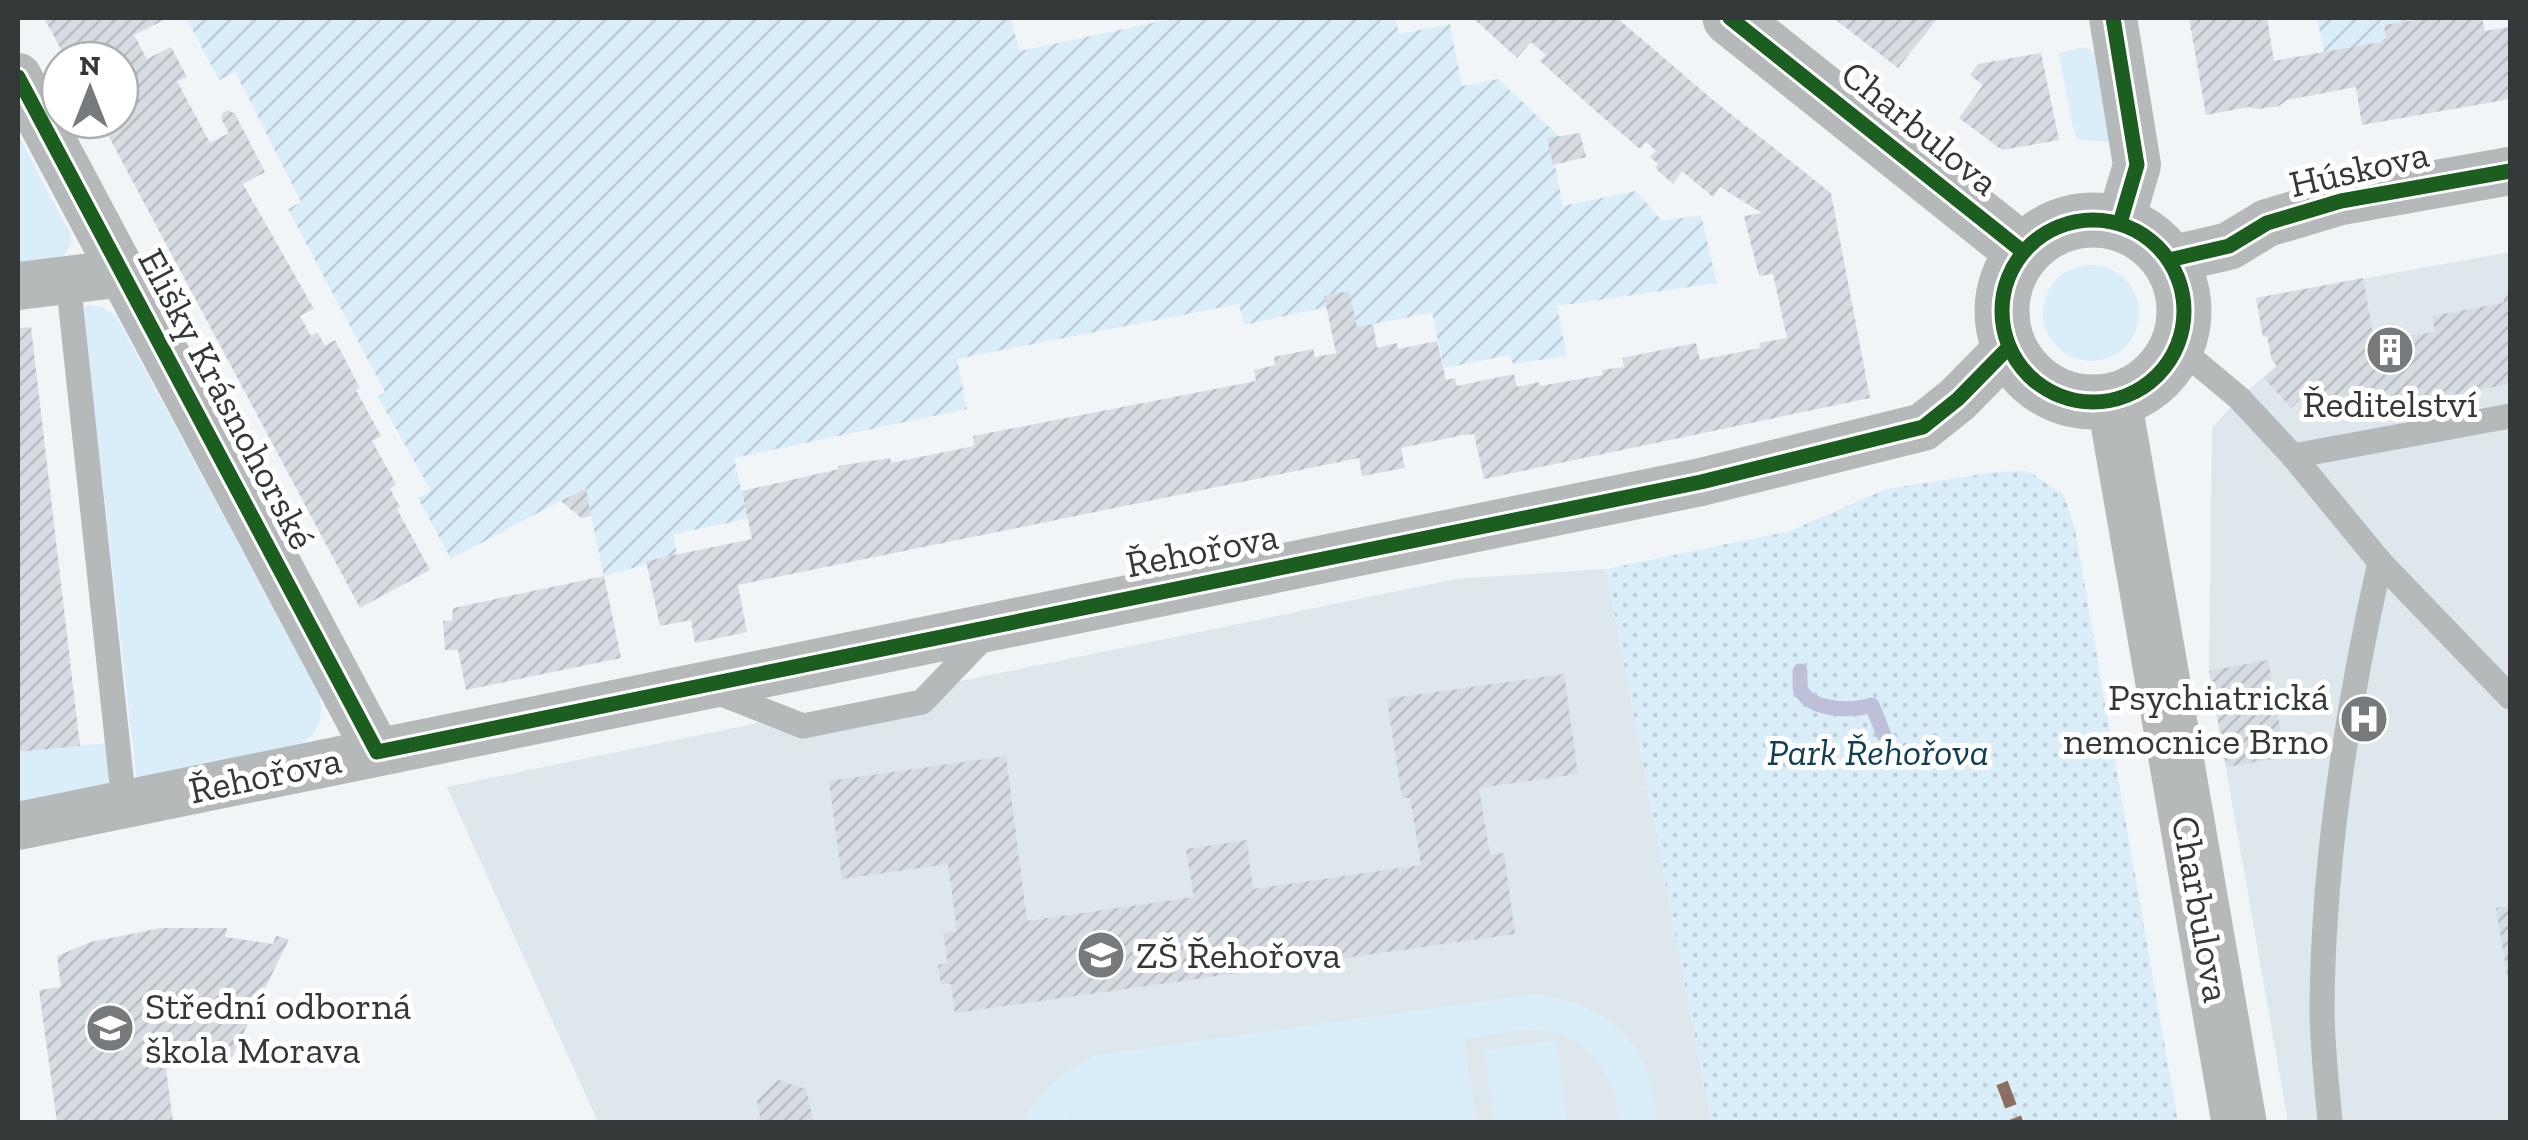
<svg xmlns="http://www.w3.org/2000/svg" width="2528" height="1140" viewBox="0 0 2528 1140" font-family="'Zilla Slab',serif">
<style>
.built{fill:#dee7eb}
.grass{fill:#daeefa}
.park{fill:url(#park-dots)}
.garden{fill:url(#garden-furrows)}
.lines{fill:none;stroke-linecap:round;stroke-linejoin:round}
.stream{stroke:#bdc0d8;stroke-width:15}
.building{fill:url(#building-hatch)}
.service{stroke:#b6b9b9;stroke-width:25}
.minor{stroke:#b6b9b9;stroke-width:48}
.tertiary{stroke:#b6b9b9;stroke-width:55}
.quiet{stroke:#8d6e63;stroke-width:12;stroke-dasharray:25 12;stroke-linecap:butt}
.cycleway-casing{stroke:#fff;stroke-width:21}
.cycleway{stroke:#1b5e20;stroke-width:15}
.labels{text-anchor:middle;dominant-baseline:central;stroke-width:10;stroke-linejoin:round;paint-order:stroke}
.street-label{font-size:38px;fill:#353839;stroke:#fff}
.poi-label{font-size:38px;fill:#353839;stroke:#fff;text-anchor:start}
.park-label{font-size:38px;font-style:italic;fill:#0f3f54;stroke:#fff}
</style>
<defs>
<pattern id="park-dots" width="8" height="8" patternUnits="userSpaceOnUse" patternTransform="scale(2.5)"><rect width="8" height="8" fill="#daeefa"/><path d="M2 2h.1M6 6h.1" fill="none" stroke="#bccdd7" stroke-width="1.8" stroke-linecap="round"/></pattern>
<pattern id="garden-furrows" width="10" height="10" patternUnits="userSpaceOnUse" patternTransform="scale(2.5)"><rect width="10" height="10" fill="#daeefa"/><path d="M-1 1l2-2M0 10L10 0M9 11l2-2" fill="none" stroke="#bccdd7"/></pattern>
<pattern id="building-hatch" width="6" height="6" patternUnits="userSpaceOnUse" patternTransform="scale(2.5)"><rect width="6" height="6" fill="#d7dce3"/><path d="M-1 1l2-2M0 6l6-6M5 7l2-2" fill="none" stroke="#b9bec4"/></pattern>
</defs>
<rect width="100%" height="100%" fill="#f2f5f7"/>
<g class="built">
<path d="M2510 252V1122H2288L2209 671 2212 428 2239 398 2276 366 2272 360 2267 336 2263 337 2256 298Z"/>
<path d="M1606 569 1711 1122H598L447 787 1456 579Z"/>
</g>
<g class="grass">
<path d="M2085 47 2094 53 2109 142 2079 140 2074 133 2059 53Z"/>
<path d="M18 135 70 233 71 244 61 261 18 267Z"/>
<circle cx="2091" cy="313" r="48"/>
<path d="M88 305 102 307 116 316 320 695C324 722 317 735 295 749L140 780 136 775 83 310Z"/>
<path d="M106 743 109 787 18 807V752Z"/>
<path d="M1535 994C1609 1005 1654 1044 1656 1122H1619C1618 1075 1586 1031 1534 1030 1512 1030 1486 1036 1464 1040L1476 1122H1069L1079 1109 1066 1122H1023C1044 1087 1060 1073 1097 1055Z"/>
<path d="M1556 1040 1568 1122H1495L1484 1050Z"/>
</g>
<path class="park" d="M2028 471 2064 495 2075 529 2178 1122H1711L1606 569 1790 531 1886 489 1995 472Z"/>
<g class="garden">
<path d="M186 18H1010L1020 51 1176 18H1395L1399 34 1450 24 1462 86 1498 79 1560 137 1550 140 1563 206 1636 191 1662 221 1701 215 1717 283 1557 306 1567 356 1513 364 1510 355 1444 368 1432 313 1357 327 1348 291 1325 296 1327 307 1244 325 1239 304 957 359 967 409 734 458 748 519 673 534 677 555 646 561 647 564 604 576 585 488 451 559 418 498 431 491 378 397 385 392 288 209 301 202 235 72 219 80Z"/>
<path d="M2317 18H2405L2406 21 2384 26 2386 41 2324 52Z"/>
</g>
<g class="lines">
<path class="stream" d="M1800 671C1800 673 1800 687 1800 688 1810 712 1853 711 1872 705L1884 735"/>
</g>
<g class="building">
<path d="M44 18H168L134 35 147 59 171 47 187 77 177 81 210 143 229 133 221 118 223 113 228 110 235 114 265 172 243 184 314 309 300 316 311 336 317 332 325 346 335 340 360 388 356 390 381 436 372 441 396 484 390 489 400 507 397 509 430 570 360 608 100 120H120V60H67Z"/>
<path d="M1473 18H1617L1713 100 1831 193 1870 398 1484 479 1474 434 1458 436 1401 448 1405 468 1362 476 1359 458 738 585 747 632 695 643 691 620 660 626 646 561 752 539 742 491 839 469 838 466 890 458 891 463 974 446 973 436 1256 381 1254 370 1275 365 1274 357 1313 349 1315 357 1336 353 1324 296 1349 291 1357 327 1373 324 1377 348 1397 343 1398 349 1437 341 1446 380 1455 378 1457 386 1514 374 1517 387 1539 382 1540 386 1603 375 1602 370 1624 367 1622 358 1696 343 1700 360 1760 348 1759 343 1787 338 1773 274 1759 276 1744 216 1762 213 1720 187 1713 197 1682 171 1673 184 1655 168 1658 164 1650 157 1656 151 1646 142 1640 149 1598 113 1540 61 1546 55 1531 42 1517 58Z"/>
<path d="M1833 18H1938L1898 68Z"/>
<path d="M2189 18H2267L2274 61 2386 41 2384 25 2426 18H2482L2485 31 2510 27V99L2362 125 2356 87 2287 100 2279 106 2258 109 2248 107 2206 115Z"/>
<path d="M2041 53 2059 140 2002 150 1959 118 1983 85 1970 75 1978 64Z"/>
<path d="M1580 133 1586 157 1553 165 1547 138Z"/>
<path d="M2363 278 2374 341 2435 332 2432 316 2503 303 2510 285V384L2345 415 2342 399 2311 404 2304 396 2291 408 2264 378 2277 366 2272 360 2267 336 2263 337 2256 298Z"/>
<path d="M31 327 80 746 18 752V328Z"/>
<path d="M586 488 591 516 581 518 561 501Z"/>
<path d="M604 576 621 658 466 690 458 650H445L443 621H452L453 608Z"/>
<path d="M2268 660 2285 757 2226 767 2209 671Z"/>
<path d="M1564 674 1578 774 1479 788 1490 855 1504 853 1515 934 955 1013 951 984H941L938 965 948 963 943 933 957 931 948 864 842 879 829 781 1006 756 1027 921 1194 897 1186 849 1247 840 1253 889 1421 865 1410 798H1402L1387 699Z"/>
<path d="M2510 906V980H2508L2496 908Z"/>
<path d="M161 928H227L225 937 273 944 276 936 289 939 230 1061 166 1069 173 1122H57L39 990 61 987 57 956 91 942Z"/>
<path d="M778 1080 806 1089 813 1120 810 1122H761L757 1101Z"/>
</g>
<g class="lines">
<g class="service">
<path d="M68 280 124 804"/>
<path d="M2178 347 2239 398 2293 456 2380 562 2510 697"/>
<path d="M2293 456 2510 416"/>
<path d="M714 691 803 726 922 702 990 631"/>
<path d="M2330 1122C2327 1085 2322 1046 2322 1008 2323 859 2347 708 2380 562"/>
</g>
<g class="minor">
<path d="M2113 18 2137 165 2120 223"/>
<path d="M18 77 377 752"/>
<path d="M2169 260 2229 246 2267 223 2341 201 2510 171"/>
<path d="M18 286 124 273"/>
<path d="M18 826 1701 482 1923 427 1958 399 2009 347"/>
</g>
<g class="tertiary">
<path d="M1730 18 2022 251"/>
<circle cx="2093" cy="311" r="91"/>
<path d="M2114 400 2239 1122"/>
</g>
<path class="quiet" d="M2002 1083 2017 1122"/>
<g class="cycleway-casing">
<g id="cycleway">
<path d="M1730 18 2022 251"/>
<path d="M2113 18 2137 165 2120 223"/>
<path d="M18 77 377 752 1701 482 1923 427 1958 399 2009 347"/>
<circle cx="2093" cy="311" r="91"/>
<path d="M2169 260 2229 246 2267 223 2341 201 2510 171"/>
</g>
</g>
<use href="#cycleway" class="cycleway"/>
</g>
<defs>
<g id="building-disc" transform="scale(2.5)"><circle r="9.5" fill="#777a7c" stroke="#fff"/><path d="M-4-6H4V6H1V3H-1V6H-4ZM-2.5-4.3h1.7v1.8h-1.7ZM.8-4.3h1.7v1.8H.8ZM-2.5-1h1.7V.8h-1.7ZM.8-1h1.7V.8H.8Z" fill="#fff"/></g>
<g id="hospital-disc" transform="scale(2.5)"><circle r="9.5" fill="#777a7c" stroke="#fff"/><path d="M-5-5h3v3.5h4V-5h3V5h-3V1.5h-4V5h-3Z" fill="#fff"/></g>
<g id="school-disc" transform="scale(2.5)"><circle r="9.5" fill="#777a7c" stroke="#fff"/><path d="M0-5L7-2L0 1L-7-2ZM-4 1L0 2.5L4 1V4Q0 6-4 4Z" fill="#fff"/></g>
</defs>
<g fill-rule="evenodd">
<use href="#building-disc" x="2390" y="350"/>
<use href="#hospital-disc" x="2364" y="719"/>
<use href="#school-disc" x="1101" y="955"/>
<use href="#school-disc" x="110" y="1028"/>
</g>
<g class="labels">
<g class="street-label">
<text transform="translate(1920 128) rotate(39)">Charbulova</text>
<text transform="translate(2359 169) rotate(-13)">Húskova</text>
<text transform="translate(227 399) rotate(62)">Elišky Krásnohorské</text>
<text transform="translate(1202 550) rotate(-11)">Řehořova</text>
<text transform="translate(265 775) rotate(-12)">Řehořova</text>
<text transform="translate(2201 909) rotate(80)">Charbulova</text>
</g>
<g class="poi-label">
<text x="2390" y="404" text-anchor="middle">Ředitelství</text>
<text x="2329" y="697" text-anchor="end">Psychiatrická<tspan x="2329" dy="44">nemocnice Brno</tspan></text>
<text x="1136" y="955">ZŠ Řehořova</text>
<text x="145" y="1006">Střední odborná<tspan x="145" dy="44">škola Morava</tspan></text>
</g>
<g class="park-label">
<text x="1878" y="752">Park Řehořova</text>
</g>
</g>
<rect width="2528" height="1140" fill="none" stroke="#353839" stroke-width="40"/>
<g transform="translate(90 90)"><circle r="48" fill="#ffffff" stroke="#aeafb0" stroke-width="2.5"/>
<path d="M0-8L18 38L0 25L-18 38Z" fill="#777a7c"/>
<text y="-15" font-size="28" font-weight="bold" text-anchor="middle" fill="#353839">N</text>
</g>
</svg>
